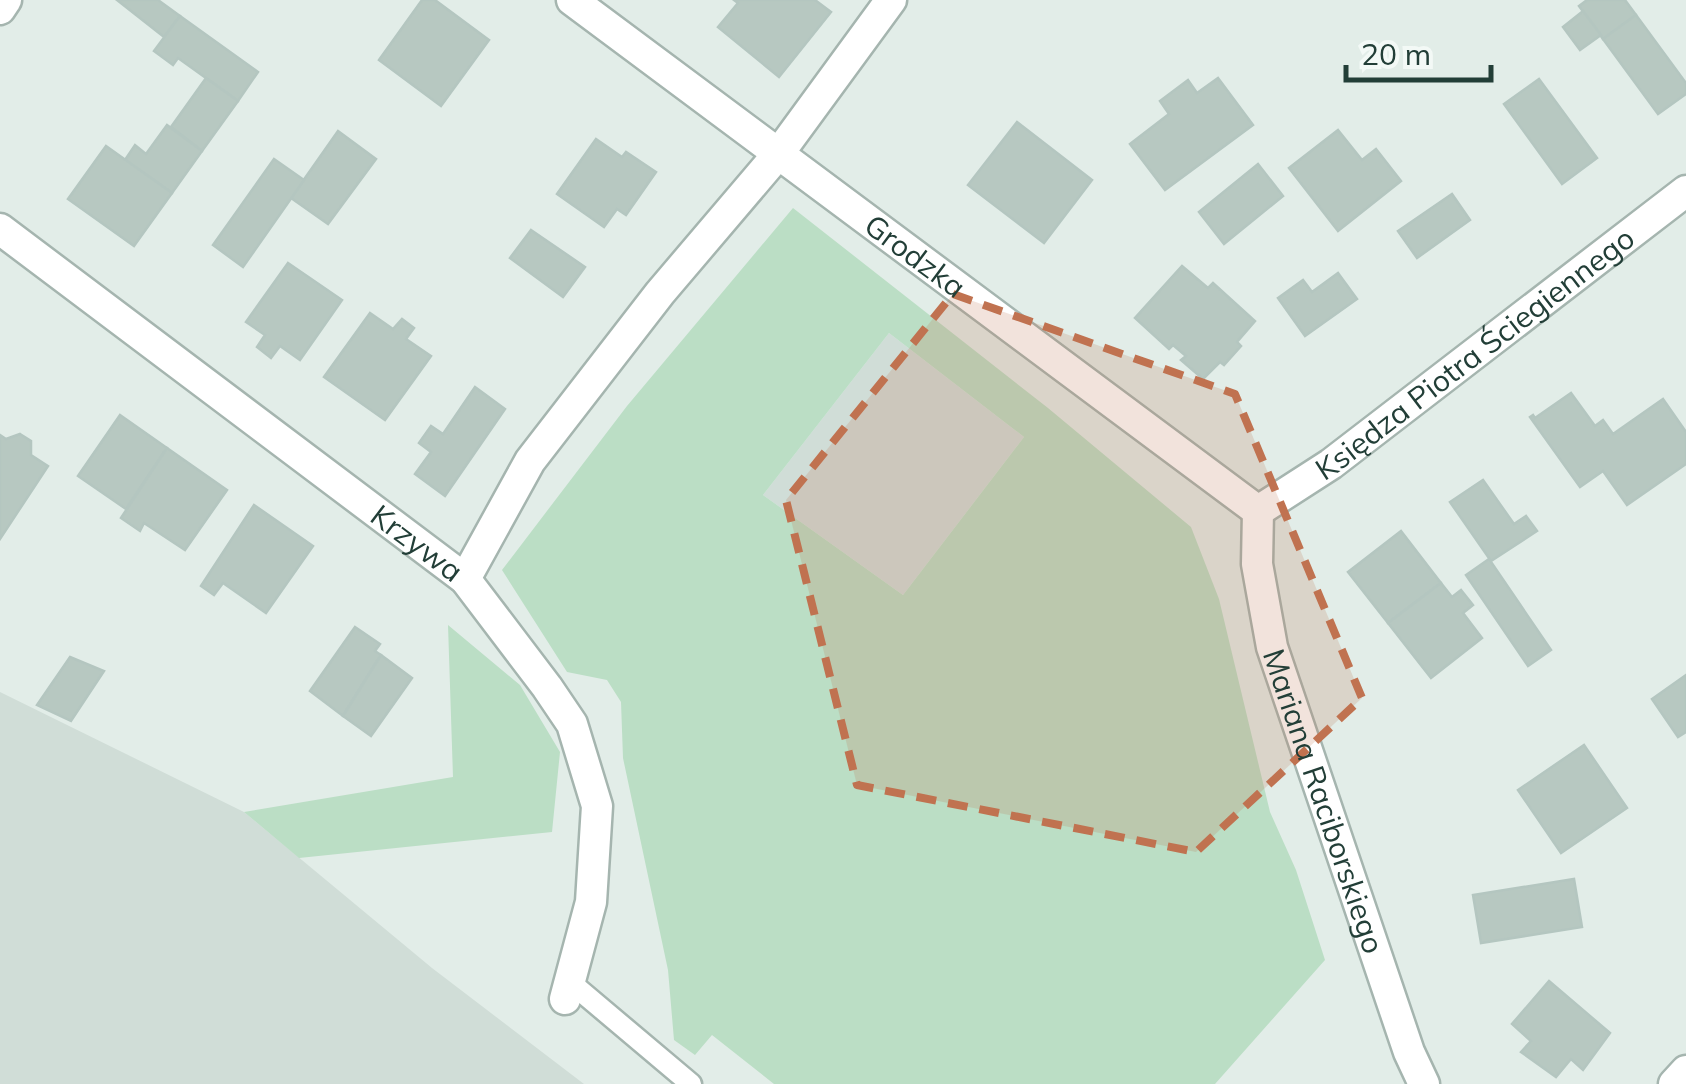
<svg xmlns="http://www.w3.org/2000/svg" width="1686" height="1084" viewBox="0 0 1686 1084" font-family="Mulish,sans-serif">
<style>
.built{fill:#d0ddd7}
.green{fill:#bbdec5;fill-rule:evenodd}
.building{fill:#b7c8c1;stroke:#b4c6c0;stroke-width:2.5}
.lines{fill:none;stroke-linecap:round;stroke-linejoin:round}
.service-casing{stroke:#a5b5af;stroke-width:25}
.minor-casing{stroke:#a5b5af;stroke-width:35}
.service{stroke:#fff;stroke-width:20}
.minor{stroke:#fff;stroke-width:30}
.marked{fill:#c07250;fill-opacity:0.2;stroke:#c07250;stroke-width:8;stroke-dasharray:20 12;stroke-linejoin:round}
.labels{text-anchor:middle;dominant-baseline:central;stroke-width:8;stroke-linejoin:round;paint-order:stroke}
.street-label{font-size:30px;fill:#223e37;stroke:#f3f9f6}
</style>
<rect width="100%" height="100%" fill="#e2ede8"/>
<g class="built">
<path d="M889 333 1024 437 903 595 763 495Z"/>
<path d="M0 692 244 812 432 968 584 1084H0Z"/>
</g>
<g class="green">
<path d="M793 208 1048 408 1191 527 1219 599 1270 812 1296 870 1325 960 1215 1084H774L712 1035 695 1055 674 1040 668 970 623 758 621 702 607 680 567 672 502 570 627 406ZM889 333 1024 437 903 595 763 495Z"/>
<path d="M448 625 520 685 560 752 552 832 299 858 244 812 453 777Z"/>
</g>
<g class="building">
<path d="M117 0H158L180 16 164 37Z"/>
<path d="M422 0H435L489 40 441 106 379 60Z"/>
<path d="M734 0H815L831 12 779 77 718 27 738 3Z"/>
<path d="M1587 0H1625L1636 15 1603 39 1579 6Z"/>
<path d="M1583 11 1601 35 1580 50 1563 27Z"/>
<path d="M1636 15 1686 83V94L1658 114 1603 39Z"/>
<path d="M180 16 258 72 238 101 178 58 173 65 154 51Z"/>
<path d="M206 78 238 101 202 151 171 127Z"/>
<path d="M1218 78 1253 125 1165 190 1130 144 1169 114 1160 101 1188 80 1197 93Z"/>
<path d="M1539 79 1597 158 1562 184 1504 104Z"/>
<path d="M1017 122 1092 180 1044 243 968 185Z"/>
<path d="M167 125 202 151 172 193 125 160 135 145 146 154Z"/>
<path d="M1338 130 1362 160 1376 149 1401 181 1338 231 1289 168Z"/>
<path d="M338 131 376 159 328 224 291 198Z"/>
<path d="M596 139 622 157 626 152 656 172 626 215 617 209 604 227 557 194Z"/>
<path d="M106 146 172 193 134 246 68 199Z"/>
<path d="M274 159 304 180 243 267 213 245Z"/>
<path d="M1258 164 1283 196 1224 244 1199 212Z"/>
<path d="M1452 194 1470 220 1417 258 1398 231Z"/>
<path d="M531 230 585 267 563 297 510 258Z"/>
<path d="M288 263 342 300 300 360 280 346 271 358 257 347 265 335 246 322Z"/>
<path d="M1182 266 1208 288 1213 283 1255 321 1237 342 1241 346 1224 365 1220 362 1203 379 1181 360 1186 356 1173 345 1169 349 1135 318Z"/>
<path d="M1338 273 1357 299 1305 336 1278 298 1303 280 1312 292Z"/>
<path d="M370 313 393 329 402 319 414 328 406 339 431 356 385 420 324 377Z"/>
<path d="M475 387 505 409 445 496 415 474 431 452 419 443 431 426 443 434Z"/>
<path d="M1571 393 1595 426 1603 420 1613 434 1663 399 1686 432V464L1627 505 1603 471 1580 487 1530 417 1533 415 1535 418Z"/>
<path d="M120 415 167 448 126 509 78 476Z"/>
<path d="M20 434 31 441V455L48 466 0 539V435L6 439Z"/>
<path d="M167 448 227 490 185 550 144 523 140 531 121 518Z"/>
<path d="M1483 480 1514 524 1526 516 1537 531 1491 561 1450 502Z"/>
<path d="M254 505 313 546 266 613 223 583 214 595 201 586Z"/>
<path d="M1401 531 1441 583 1388 623 1348 572Z"/>
<path d="M1489 559 1551 650 1528 666 1466 575Z"/>
<path d="M1441 583 1452 597 1461 590 1473 605 1463 613 1482 638 1431 678 1388 623Z"/>
<path d="M355 627 380 644 375 651 381 655 343 716 310 691Z"/>
<path d="M381 655 412 678 371 736 343 716Z"/>
<path d="M70 657 104 671 71 721 37 705Z"/>
<path d="M1686 675V732L1678 737 1652 699Z"/>
<path d="M1584 745 1627 808 1561 853 1518 790Z"/>
<path d="M1574 879 1582 927 1481 943 1473 895Z"/>
<path d="M1549 981 1610 1033 1583 1070 1571 1059 1556 1077 1521 1052 1531 1041 1512 1024Z"/>
</g>
<g class="lines">
<g class="service-casing">
<path id="service" d="M570 982 691 1084"/>
</g>
<g class="minor-casing">
<g id="minor">
<path id="s1" d="M572 0 1258 511"/>
<path d="M0 9 6 0"/>
<path id="s2" d="M0 229 465 579 547 687 572 724 597 806 591 902 565 999"/>
<path id="s3" d="M1258 511 1257 564 1272 647 1409 1052 1424 1084"/>
<path id="s4" d="M1258 511 1331 464 1686 191"/>
<path d="M465 579 530 461 660 293 779 153 891 0"/>
<path d="M1674 1084 1686 1071"/>
</g>
</g>
<use href="#service" class="service"/>
<use href="#minor" class="minor"/>
</g>
<path class="marked" d="M953 294 1235 394 1362 698 1196 852 857 785 786 500Z"/>
<g class="labels">
<g class="street-label">
<text stroke="none"><textPath href="#s1" startOffset="428">Grodzka</textPath></text>
<text stroke="none"><textPath href="#s4" startOffset="268">Księdza Piotra Ściegiennego</textPath></text>
<text stroke="none"><textPath href="#s2" startOffset="522">Krzywa</textPath></text>
<text stroke="none"><textPath href="#s3" startOffset="300">Mariana Raciborskiego</textPath></text>
</g>
</g>
<path d="M1346 65v15h145v-15" fill="none" stroke="#223e37" stroke-width="5"/>
<text x="1361" y="65" font-size="30" fill="#223e37" stroke="#f3f9f6" stroke-width="8" paint-order="stroke">20 m</text>
</svg>
